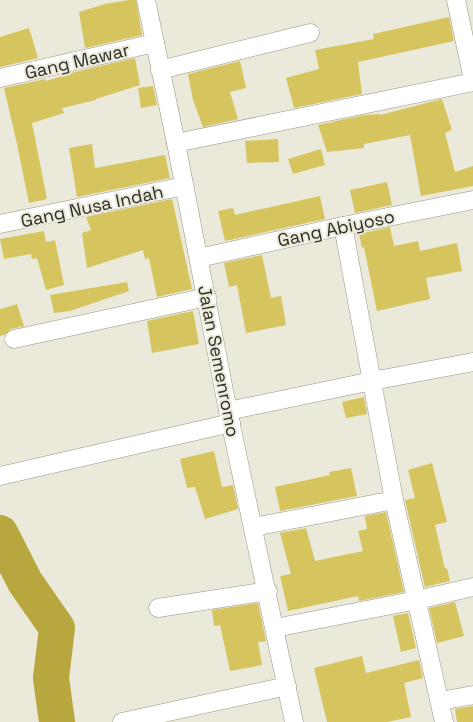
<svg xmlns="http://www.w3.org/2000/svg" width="473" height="722" viewBox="0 0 473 722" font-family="'Space Grotesk',sans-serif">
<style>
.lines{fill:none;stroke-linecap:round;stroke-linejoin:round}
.river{stroke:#b8a73e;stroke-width:36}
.building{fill:#d6c55f}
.street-casing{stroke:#979587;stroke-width:19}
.street{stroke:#fff;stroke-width:18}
.labels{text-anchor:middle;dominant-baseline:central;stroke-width:4;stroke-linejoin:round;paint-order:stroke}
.street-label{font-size:18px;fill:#2e2e28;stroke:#ebe9da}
</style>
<rect width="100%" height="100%" fill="#ebe9da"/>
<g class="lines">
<path class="river" d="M0 533 25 582 57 628 51 678 57 722"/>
</g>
<g class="building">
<path d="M129 0H136L142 35 85 48 79 12 105 4Z"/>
<path d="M449 17 454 41 358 62 362 94 294 108 286 78 319 69 315 50 374 39 373 34Z"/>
<path d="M29 28 38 58 0 67V37Z"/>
<path d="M135 58 140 85 96 99V100L62 108 64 113 32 123 47 199 29 203 17 144 4 88 45 79 46 81 75 72Z"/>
<path d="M240 61 246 88 230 92 238 119 203 127 193 100 188 74Z"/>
<path d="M153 86 157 105 141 108 138 88Z"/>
<path d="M442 99 452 130 445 133 455 172 473 166V186L421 196 410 135 364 144V148L327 152 318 125 364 115 380 114V115Z"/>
<path d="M278 139 279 162 247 163 245 141Z"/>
<path d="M92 144 95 168 165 155 170 178 77 197 69 148Z"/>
<path d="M321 149 325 165 293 174 288 159Z"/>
<path d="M387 182 392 205 355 213 350 190Z"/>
<path d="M320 196 325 219 225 241 218 211 233 208 235 215Z"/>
<path d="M172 199 192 289 157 297 149 258 145 259 143 250 87 268 82 233 91 230 86 217Z"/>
<path d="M390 227 394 246 418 241 420 251 457 243 462 271 426 278 430 299 377 311 364 247 362 248 359 234Z"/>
<path d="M44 231 46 242 55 240 64 285 46 290 37 258 32 259 31 254 4 259 0 239Z"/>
<path d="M262 255 271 298 281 296 286 325 246 333 237 285 229 287 224 263Z"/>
<path d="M127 282 129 291 70 311 54 313 50 295Z"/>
<path d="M17 304 24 326 11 329 4 335 0 336V309Z"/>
<path d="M193 311 199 344 152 353 147 321Z"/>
<path d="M364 397 367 414 346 418 342 402Z"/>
<path d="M214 451 222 487 233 485 238 509 205 519 195 487 187 488 180 459Z"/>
<path d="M432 463 447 522 435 525 445 569 447 568 450 581 425 587 405 500 415 498 408 470Z"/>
<path d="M351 468 357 496 280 511 275 487 330 475 329 472Z"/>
<path d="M386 512 404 592 359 601 358 596 288 611 280 576 291 574 280 533 306 528 315 561 363 551 358 531 367 529 365 516Z"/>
<path d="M455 602 464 636 437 643 429 608Z"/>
<path d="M258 603 266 641 258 642 262 665 230 671 220 625 214 626 212 610Z"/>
<path d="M408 613 416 648 401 652 393 616Z"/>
<path d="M362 656 366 673 419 660 423 678 404 683 411 717 387 722H327L314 668Z"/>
<path d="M473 706V722H457L455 709Z"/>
</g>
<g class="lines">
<g class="street-casing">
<g id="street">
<path d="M146 0 176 143 228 411 294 722"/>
<path d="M456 0 473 80"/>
<path d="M160 70 310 33"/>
<path d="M0 78 155 43"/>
<path d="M176 143 473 82"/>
<path d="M0 224 184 186"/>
<path d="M343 226 394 500 444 722"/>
<path d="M199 258 343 226 473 200"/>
<path d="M14 339 207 297"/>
<path d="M228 411 372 381 473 362"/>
<path d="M0 476 231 423"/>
<path d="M254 527 394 500"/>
<path d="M158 608 268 591"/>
<path d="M275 628 417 600 473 587"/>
<path d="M440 701 473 695"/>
<path d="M122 722 287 686"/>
</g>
</g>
<use href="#street" class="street"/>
</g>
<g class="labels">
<g class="street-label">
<text transform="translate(77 61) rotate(-13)">Gang Mawar</text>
<text transform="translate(92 206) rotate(-12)">Gang Nusa Indah</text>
<text transform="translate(336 228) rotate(-12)">Gang Abiyoso</text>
<text transform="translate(219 361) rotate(79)">Jalan Semenromo</text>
</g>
</g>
</svg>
